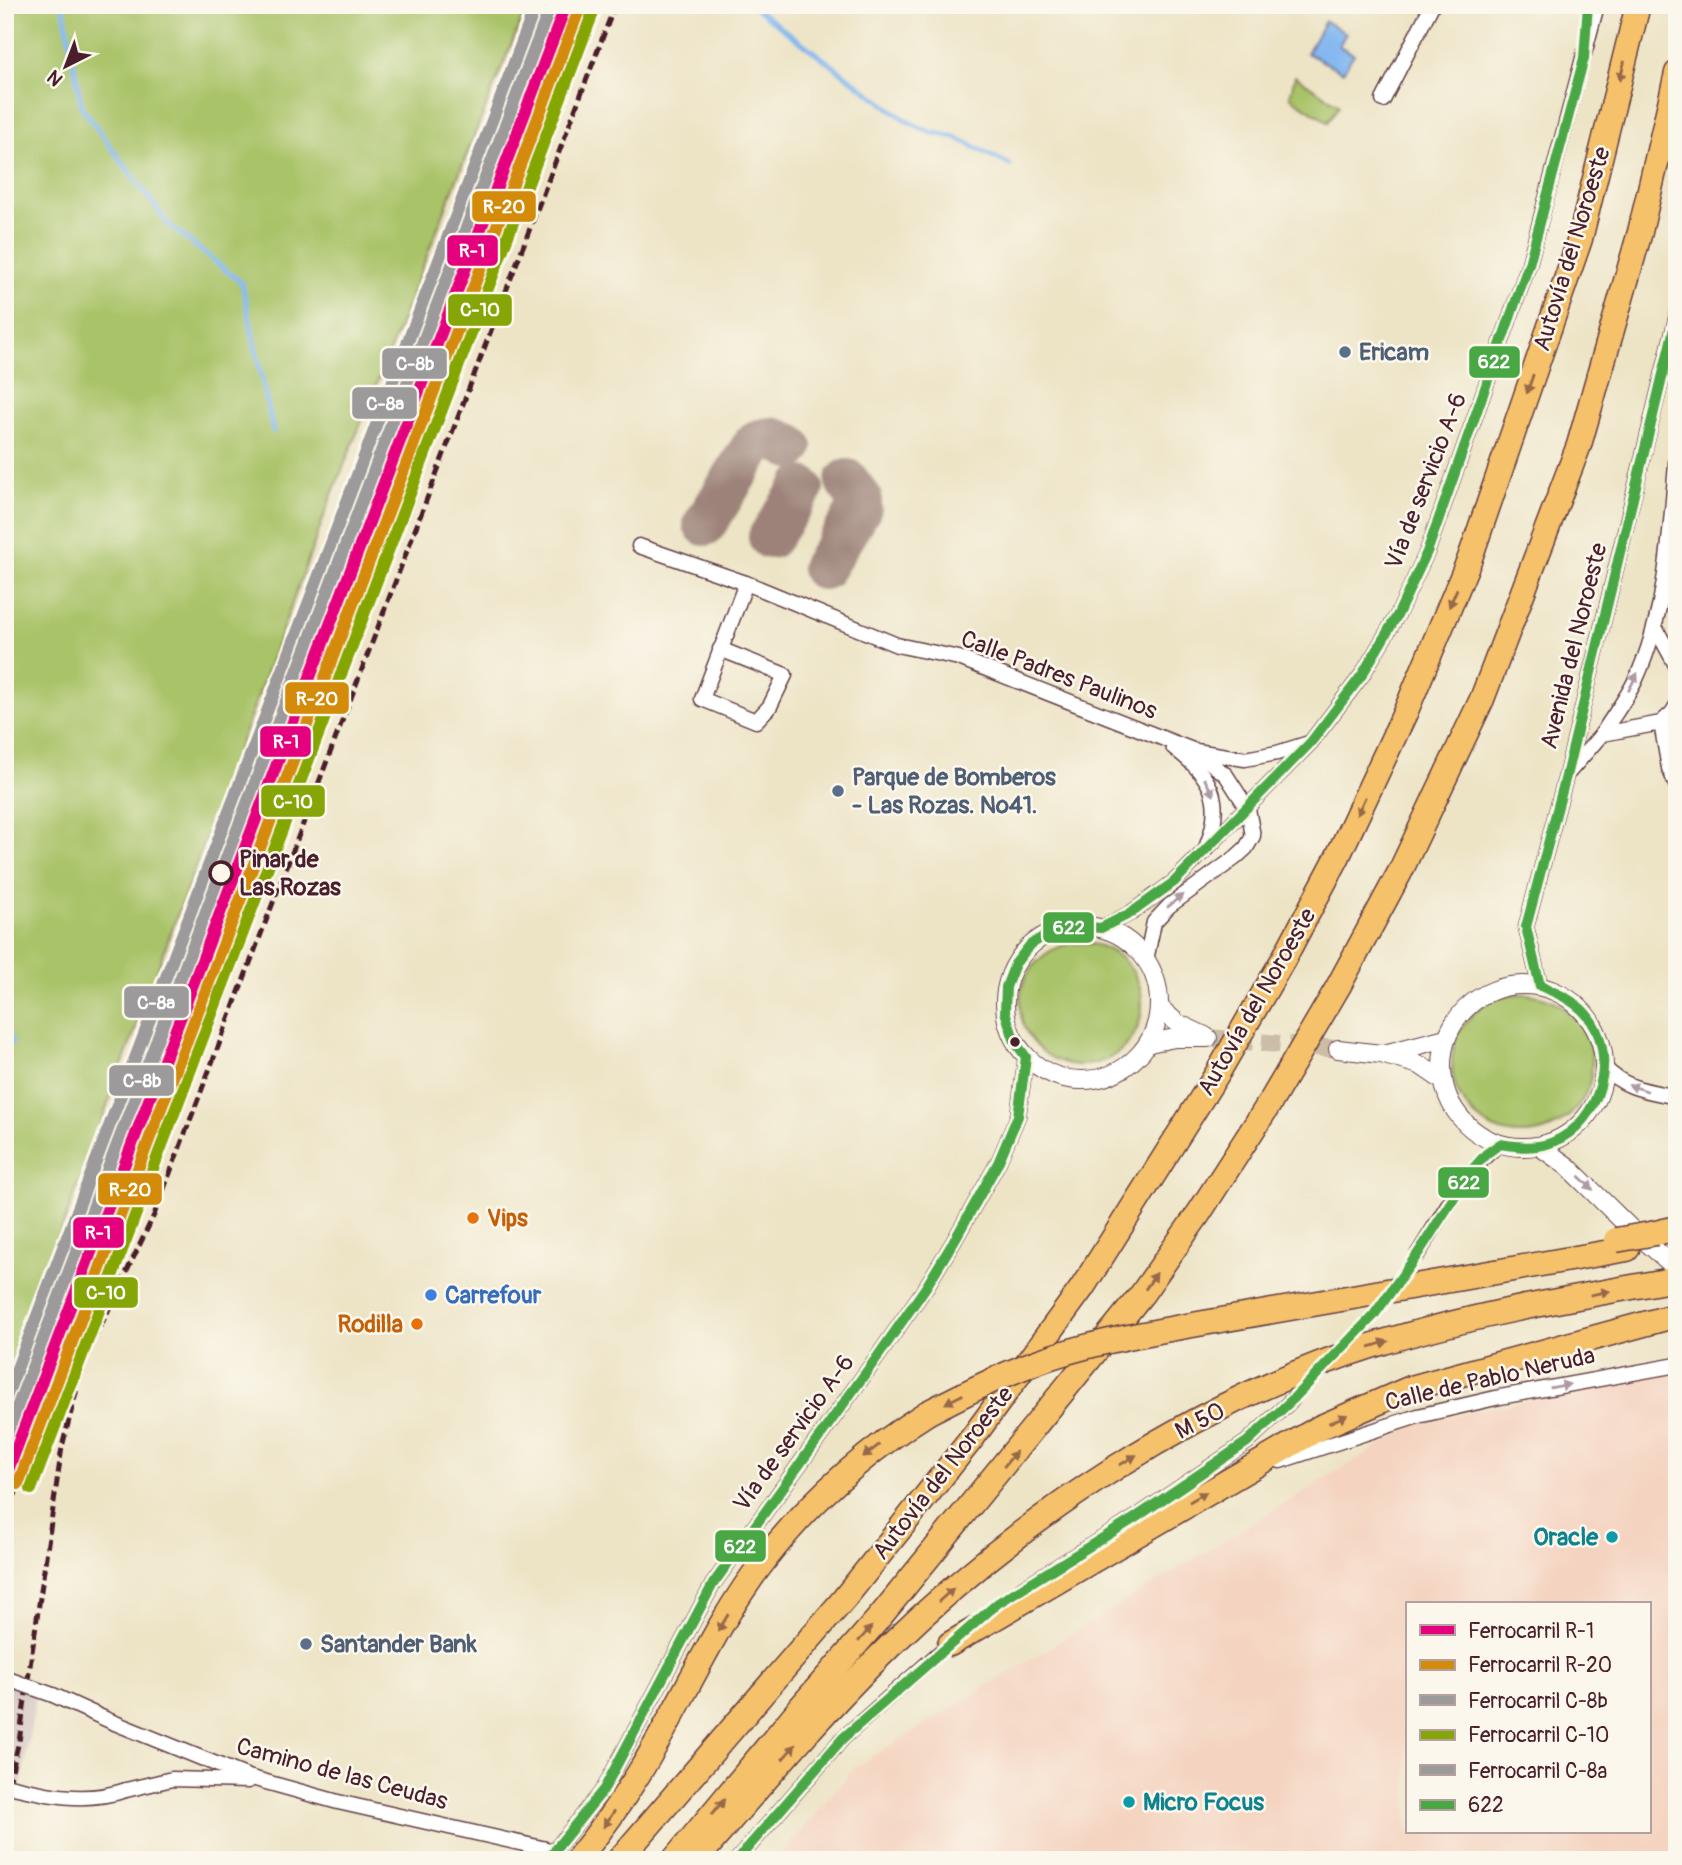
<svg xmlns="http://www.w3.org/2000/svg" width="1682" height="1865" viewBox="0 0 1682 1865" font-family="Pangolin,sans-serif">
<style>
.built{fill:#f4d3c0;fill-rule:evenodd}
.industrial{fill:#d0c0bc}
.green{fill:#a9c368;stroke:#7a714a;stroke-width:2}
.water{fill:#81b6ef;stroke:#666a8d;stroke-width:2}
.lines{fill:none;stroke-linecap:round;stroke-linejoin:round}
.stream{stroke:#81b6ef;stroke-width:5}
.taxiway{stroke:#9c8278;stroke-width:44}
.minor-tunnel{stroke:#ccbda7;stroke-width:14;stroke-dasharray:14 7;stroke-linecap:butt}
.tertiary-tunnel{stroke:#ccbda7;stroke-width:18;stroke-dasharray:18 9;stroke-linecap:butt}
.minor-casing{stroke:#623d42;stroke-width:17}
.tertiary-casing{stroke:#623d42;stroke-width:20}
.motorway-casing{stroke:#623d42;stroke-width:27}
.minor{stroke:#fff;stroke-width:14}
.tertiary{stroke:#fff;stroke-width:18}
.motorway{stroke:#f5c16b;stroke-width:24}
.rail{stroke:#4a1f2b;stroke-width:5;stroke-dasharray:10 5;stroke-linecap:butt}
.minor-bridge-casing{stroke:#623d42;stroke-width:17;stroke-linecap:butt}
.motorway-bridge-casing{stroke:#623d42;stroke-width:27;stroke-linecap:butt}
.minor-bridge{stroke:#fff;stroke-width:14}
.motorway-bridge{stroke:#f5c16b;stroke-width:24}
.bus-1-casing{stroke:#fbf7ec;stroke-width:16}
.bus-1{stroke:#4aa844;stroke-width:10}
.rail-1-casing{stroke:#fbf7ec;stroke-width:18}
.rail-2-casing{stroke:#fbf7ec;stroke-width:18}
.rail-3-casing{stroke:#fbf7ec;stroke-width:18}
.rail-4-casing{stroke:#fbf7ec;stroke-width:18}
.rail-5-casing{stroke:#fbf7ec;stroke-width:18}
.rail-1{stroke:#e5007d;stroke-width:12}
.rail-2{stroke:#d48b09;stroke-width:12}
.rail-3{stroke:#9c9a9a;stroke-width:12}
.rail-4{stroke:#85a606;stroke-width:12}
.rail-5{stroke:#9c9a9a;stroke-width:12}
.oneway{fill:#976848}
.oneway2{fill:#ae9aa0}
.service-dot{fill:#5c6f8a;stroke:#fbf7ec;stroke-width:2.5}
.stop-dot{fill:#fbf7ec;stroke:#4a1f2b;stroke-width:3.5}
.bus-dot{fill:#4a1f2b;stroke:#fbf7ec;stroke-width:2.5}
.food-dot{fill:#e8710a;stroke:#fbf7ec;stroke-width:2.5}
.shop-dot{fill:#3f7fe0;stroke:#fbf7ec;stroke-width:2.5}
.culture-dot{fill:#0f9aa8;stroke:#fbf7ec;stroke-width:2.5}
.labels{text-anchor:middle;dominant-baseline:central;stroke-width:5;stroke-linejoin:round;paint-order:stroke}
.street-label{font-size:24px;fill:#4a1f2b;stroke:#fbf7ec}
.service-label{font-size:24px;font-weight:bold;fill:#4e5e75;stroke:#fbf7ec;text-anchor:start}
.stop-label{font-size:24px;font-weight:bold;fill:#4a1f2b;stroke:#fbf7ec;text-anchor:start}
.food-label{font-size:24px;font-weight:bold;fill:#c56008;stroke:#fbf7ec;text-anchor:start}
.shop-label{font-size:24px;font-weight:bold;fill:#366cbe;stroke:#fbf7ec;text-anchor:start}
.culture-label{font-size:24px;font-weight:bold;fill:#0d838f;stroke:#fbf7ec;text-anchor:end}
.line-badge{stroke:#fbf7ec;stroke-width:2.5}
.badge-label{font-size:19px;text-anchor:middle;font-weight:bold;fill:#fff}
</style>
<rect width="100%" height="100%" fill="#fbf7ec"/>
<filter id="ink" filterUnits="userSpaceOnUse"><feTurbulence type="fractalNoise" baseFrequency=".0143" numOctaves="2"/><feDisplacementMap in="SourceGraphic" scale="14" xChannelSelector="R" yChannelSelector="G"/><feConvolveMatrix kernelMatrix="1 2 1 2 8 2 1 2 1" color-interpolation-filters="sRGB"/></filter>
<filter id="wash" filterUnits="userSpaceOnUse"><feTurbulence type="fractalNoise" baseFrequency=".00686" numOctaves="4" result="noise"/><feDisplacementMap in="SourceGraphic" scale="28" xChannelSelector="R" yChannelSelector="G"/><feGaussianBlur stdDeviation="1.57" result="paint"/><feColorMatrix in="noise" values="0 0 0 0 0 0 0 0 0 0 0 0 0 0 0 0 0 1.4 0 .05"/><feComposite in="paint" operator="in"/></filter>
<g filter="url(#wash)">
<rect width="100%" height="100%" fill="#ede4c6"/>
<path class="built" d="M1677 1370V1860H776L855 1767 1416 1423ZM1407 1604H1649V1832H1407Z"/>
<path class="industrial" d="M5 1684 36 1695 22 1780 5 1828Z"/>
<g class="green">
<path d="M5 5H528C459 166 400 331 333 492L5 1384Z"/>
<path d="M1295 76 1339 105 1328 122 1290 97Z"/>
<circle cx="1081" cy="1004" r="61"/>
<circle cx="1522" cy="1064" r="70"/>
</g>
<path class="water" d="M1325 21 1346 33 1339 46 1354 54 1343 72 1307 53Z"/>
<g class="lines">
<g class="stream">
<path d="M63 5 82 108 169 225 242 283 273 431"/>
<path d="M751 5 907 121 930 132 955 137 1010 165"/>
<path d="M5 1023 12 1043"/>
</g>
<g class="taxiway">
<path d="M705 524 754 445C767 435 779 440 791 447"/>
<path d="M770 537 802 488"/>
<path d="M823 568 860 508V499L847 481"/>
</g>
</g>
</g>
<g filter="url(#ink)">
<g class="lines">
<g class="minor-tunnel">
<path d="M1337 1353 1374 1315 1417 1255"/>
<path d="M1293 1399 1323 1367"/>
</g>
<path class="tertiary-tunnel" d="M1208 1038 1338 1049"/>
<g class="minor-casing">
<g id="minor">
<path d="M1383 100 1432 5"/>
<path d="M639 546 746 583"/>
<path d="M1655 627 1677 667"/>
<path d="M720 649 785 675 770 706 756 721 702 699 746 583 897 645 959 658 1195 751 1226 775 1248 809 1253 836 1246 848 1235 858 1169 906 1154 922 1146 960"/>
<path d="M1677 705 1672 713 1661 723 1669 768 1677 787"/>
<path d="M1602 734C1613 716 1627 698 1636 679 1668 609 1670 529 1677 453"/>
<path d="M1173 747C1211 776 1225 799 1207 845"/>
<path d="M1196 751 1245 759 1277 753 1309 743"/>
<path d="M1569 772 1602 734 1661 723"/>
<path d="M1101 928 1131 913 1174 882 1311 742 1362 675 1398 614 1427 552 1529 264 1597 5"/>
<path d="M1540 986 1526 927 1566 776 1677 315"/>
<path d="M1604 1067C1624 1089 1649 1091 1677 1097"/>
<path d="M1417 1255C1442 1217 1463 1171 1500 1144"/>
<path d="M1280 1461 1418 1416 1500 1397 1677 1365"/>
<path d="M1021 1589 1135 1518 1247 1442 1293 1399"/>
<path d="M53 1695 110 1721 248 1777 338 1802 555 1851"/>
<path d="M126 1790 172 1779 248 1781"/>
<path d="M547 1860 604 1789 713 1584 878 1356 926 1287 954 1241 998 1163 1018 1116 1026 1057"/>
<path d="M737 1860 843 1738 955 1639"/>
</g>
</g>
<g class="tertiary-casing">
<g id="tertiary">
<circle cx="1082" cy="1003" r="77"/>
<circle cx="1523" cy="1066" r="81"/>
<path d="M1159 1007 1177 1023 1205 1036"/>
<path d="M1149 1043 1175 1038H1208"/>
<path d="M1338 1049 1381 1054 1420 1065 1442 1080"/>
<path d="M1384 1054 1446 1038"/>
<path d="M1539 1146 1567 1166 1628 1226 1677 1269"/>
</g>
</g>
<g class="motorway-casing">
<g id="motorway">
<path d="M1656 1233 1677 1228"/>
<path d="M1181 1327 1627 1249"/>
<path d="M950 1644 1319 1428 1411 1388 1677 1315"/>
<path d="M577 1860C600 1832 620 1804 639 1773 683 1702 714 1624 766 1558 812 1499 864 1453 927 1413"/>
<path d="M619 1860 844 1599 973 1437 1082 1288 1217 1074 1283 960 1337 858 1405 713 1470 558 1580 239 1638 5"/>
<path d="M674 1860 800 1708 879 1618 1142 1294 1199 1213 1271 1101 1338 987 1400 872 1482 699 1579 445 1640 232 1677 73"/>
<path d="M696 1860C759 1787 821 1713 890 1646 1025 1515 1197 1400 1377 1344 1475 1314 1576 1297 1677 1279"/>
</g>
</g>
<use href="#minor" class="minor"/>
<use href="#tertiary" class="tertiary"/>
<use href="#motorway" class="motorway"/>
<g class="rail">
<path d="M5 1391 533 5"/>
<path d="M5 1447 30 1352"/>
<path d="M5 1514 93 1342 154 1215 615 5"/>
<path d="M5 1799 19 1741 62 1447 77 1389"/>
</g>
<g class="minor-bridge-casing">
<g id="minor-bridge">
<path d="M5 1678 53 1695"/>
<path d="M5 1785C46 1795 85 1804 126 1790"/>
</g>
</g>
<g class="motorway-bridge-casing">
<g id="motorway-bridge">
<path d="M1616 1240 1656 1233"/>
<path d="M927 1413C962 1395 997 1377 1034 1363 1082 1345 1131 1336 1181 1327"/>
</g>
</g>
<use href="#minor-bridge" class="minor-bridge"/>
<use href="#motorway-bridge" class="motorway-bridge"/>
<g class="bus-1-casing">
<g id="bus-1">
<path d="M547 1860 604 1789 713 1584 878 1356 926 1287 954 1241 998 1163 1018 1116 1026 1057 1015 1042 1005 1012 1006 987 1015 964 1030 945 1052 931 1076 926 1101 928 1131 913 1174 882 1311 742 1362 675 1398 614 1427 552 1529 264 1584 58 1588 5"/>
<path d="M737 1860 843 1738 998 1603 1135 1518 1247 1442 1293 1399 1374 1315 1417 1255 1471 1171 1486 1154 1500 1144C1518 1147 1536 1149 1553 1142 1601 1123 1620 1053 1586 1014 1574 1000 1557 993 1540 986L1526 927 1566 776 1677 316"/>
</g>
</g>
<use href="#bus-1" class="bus-1"/>
<g class="rail-1-casing">
<path id="rail-1" d="M5 1478 566 5"/>
</g>
<g class="rail-2-casing">
<path id="rail-2" d="M18 1484 579 10"/>
</g>
<g class="rail-3-casing">
<path id="rail-3" d="M5 1439 551 5"/>
</g>
<g class="rail-4-casing">
<path id="rail-4" d="M31 1489 592 15"/>
</g>
<g class="rail-5-casing">
<path id="rail-5" d="M5 1400 536 5"/>
</g>
<use href="#rail-1" class="rail-1"/>
<use href="#rail-2" class="rail-2"/>
<use href="#rail-3" class="rail-3"/>
<use href="#rail-4" class="rail-4"/>
<use href="#rail-5" class="rail-5"/>
</g>
<defs><path id="oneway-solid" d="M-6-.8H1V-3.2L6.5 0L1 3.2V.8H-6Z" transform="scale(1.75)"/></defs>
<g class="oneway">
<use href="#oneway-solid" transform="translate(1622 71) rotate(104)"/>
<use href="#oneway-solid" transform="translate(1530 384) rotate(109)"/>
<use href="#oneway-solid" transform="translate(1453 598) rotate(113)"/>
<use href="#oneway-solid" transform="translate(1361 806) rotate(115)"/>
<use href="#oneway-solid" transform="translate(1151 1281) rotate(-55)"/>
<use href="#oneway-solid" transform="translate(1600 1293) rotate(-11)"/>
<use href="#oneway-solid" transform="translate(1379 1344) rotate(-17)"/>
<use href="#oneway-solid" transform="translate(954 1399) rotate(153)"/>
<use href="#oneway-solid" transform="translate(1338 1419) rotate(-24)"/>
<use href="#oneway-solid" transform="translate(871 1451) rotate(143)"/>
<use href="#oneway-solid" transform="translate(1010 1459) rotate(-51)"/>
<use href="#oneway-solid" transform="translate(1128 1460) rotate(-31)"/>
<use href="#oneway-solid" transform="translate(1198 1497) rotate(-30)"/>
<use href="#oneway-solid" transform="translate(946 1595) rotate(-42)"/>
<use href="#oneway-solid" transform="translate(723 1623) rotate(121)"/>
<use href="#oneway-solid" transform="translate(865 1634) rotate(-49)"/>
<use href="#oneway-solid" transform="translate(789 1752) rotate(-49)"/>
<use href="#oneway-solid" transform="translate(718 1807) rotate(-50)"/>
<use href="#oneway-solid" transform="translate(609 1819) rotate(124)"/>
</g>
<g class="oneway2">
<use href="#oneway-solid" transform="translate(1633 682) rotate(-63)"/>
<use href="#oneway-solid" transform="translate(1209 787) rotate(61)"/>
<use href="#oneway-solid" transform="translate(1175 901) rotate(-40)"/>
<use href="#oneway-solid" transform="translate(1638 1088) rotate(-162)"/>
<use href="#oneway-solid" transform="translate(1586 1183) rotate(44)"/>
<use href="#oneway-solid" transform="translate(1560 1386) rotate(-10)"/>
</g>
</g>
<g class="service-dot">
<circle cx="1345" cy="352" r="7"/>
<circle cx="838" cy="791" r="7"/>
<circle cx="306" cy="1644" r="7"/>
</g>
<circle class="stop-dot" cx="221" cy="873" r="11"/>
<circle class="bus-dot" cx="1015" cy="1042" r="6"/>
<g class="food-dot">
<circle cx="473" cy="1218" r="7"/>
<circle cx="417" cy="1324" r="7"/>
</g>
<circle class="shop-dot" cx="431" cy="1295" r="7"/>
<g class="culture-dot">
<circle cx="1612" cy="1537" r="7"/>
<circle cx="1129" cy="1802" r="7"/>
</g>
<g class="labels">
<g class="street-label">
<text transform="translate(1572 249) rotate(-73)">Autovía del Noroeste</text>
<text transform="translate(1426 481) rotate(-69)">Vía de servicio A-6</text>
<text transform="translate(1574 646) rotate(-76)">Avenida del Noroeste</text>
<text transform="translate(1059 675) rotate(21)">Calle Padres Paulinos</text>
<text transform="translate(1257 1002) rotate(-60)">Autovía del Noroeste</text>
<text transform="translate(1490 1379) rotate(-13)">Calle de Pablo Neruda</text>
<text transform="translate(1200 1421) rotate(-28)">M 50</text>
<text transform="translate(794 1433) rotate(-54)">Vía de servicio A-6</text>
<text transform="translate(943 1473) rotate(-52)">Autovía del Noroeste</text>
<text transform="translate(342 1774) rotate(15)">Camino de las Ceudas</text>
</g>
<g class="service-label">
<text x="1359" y="352">Ericam</text>
<text x="852" y="777">Parque de Bomberos<tspan x="852" dy="28">- Las Rozas. Nº41.</tspan></text>
<text x="320" y="1644">Santander Bank</text>
</g>
<g class="stop-label">
<text x="239" y="859">Pinar de<tspan x="239" dy="28">Las Rozas</tspan></text>
</g>
<g class="food-label">
<text x="487" y="1218">Vips</text>
<text x="403" y="1324" text-anchor="end">Rodilla</text>
</g>
<g class="shop-label">
<text x="445" y="1295">Carrefour</text>
</g>
<g class="culture-label">
<text x="1598" y="1537">Oracle</text>
<text x="1143" y="1802" text-anchor="start">Micro Focus</text>
</g>
</g>
<g class="line-badge">
<rect x="471" y="190" width="66" height="33" rx="7" fill="#d48b09"/>
<rect x="446" y="234" width="53" height="33" rx="7" fill="#e5007d"/>
<rect x="447" y="293" width="66" height="34" rx="7" fill="#85a606"/>
<rect x="1468" y="345" width="53" height="34" rx="7" fill="#4aa844"/>
<rect x="381" y="347" width="67" height="33" rx="7" fill="#9c9a9a"/>
<rect x="351" y="386" width="67" height="34" rx="7" fill="#9c9a9a"/>
<rect x="284" y="681" width="66" height="34" rx="7" fill="#d48b09"/>
<rect x="259" y="725" width="53" height="33" rx="7" fill="#e5007d"/>
<rect x="260" y="784" width="66" height="34" rx="7" fill="#85a606"/>
<rect x="1042" y="911" width="53" height="33" rx="7" fill="#4aa844"/>
<rect x="123" y="985" width="67" height="34" rx="7" fill="#9c9a9a"/>
<rect x="108" y="1064" width="67" height="33" rx="7" fill="#9c9a9a"/>
<rect x="1437" y="1166" width="53" height="33" rx="7" fill="#4aa844"/>
<rect x="97" y="1172" width="66" height="34" rx="7" fill="#d48b09"/>
<rect x="72" y="1216" width="53" height="33" rx="7" fill="#e5007d"/>
<rect x="73" y="1276" width="66" height="33" rx="7" fill="#85a606"/>
<rect x="714" y="1529" width="53" height="34" rx="7" fill="#4aa844"/>
</g>
<g class="badge-label">
<text x="504" y="213">R-20</text>
<text x="472" y="257">R-1</text>
<text x="480" y="316">C-10</text>
<text x="1494" y="368">622</text>
<text x="415" y="370">C-8b</text>
<text x="385" y="410">C-8a</text>
<text x="317" y="705">R-20</text>
<text x="286" y="748">R-1</text>
<text x="293" y="808">C-10</text>
<text x="1069" y="934">622</text>
<text x="156" y="1009">C-8a</text>
<text x="142" y="1087">C-8b</text>
<text x="1464" y="1189">622</text>
<text x="130" y="1196">R-20</text>
<text x="98" y="1239">R-1</text>
<text x="106" y="1299">C-10</text>
<text x="740" y="1553">622</text>
</g>
<rect width="1682" height="1865" fill="none" stroke="#fbf7ec" stroke-width="28"/>
<rect x="1406" y="1602" width="245" height="231" fill="#fbf7ec" stroke="#b4a19f" stroke-width="2"/>
<rect x="1420" y="1625" width="35" height="10" fill="#e5007d" stroke="#b4a19f" stroke-width="2"/>
<text x="1468" y="1638" font-size="21" fill="#4a1f2b">Ferrocarril R-1</text>
<rect x="1420" y="1660" width="35" height="10" fill="#d48b09" stroke="#b4a19f" stroke-width="2"/>
<text x="1468" y="1672" font-size="21" fill="#4a1f2b">Ferrocarril R-20</text>
<rect x="1420" y="1695" width="35" height="10" fill="#9c9a9a" stroke="#b4a19f" stroke-width="2"/>
<text x="1468" y="1708" font-size="21" fill="#4a1f2b">Ferrocarril C-8b</text>
<rect x="1420" y="1730" width="35" height="10" fill="#85a606" stroke="#b4a19f" stroke-width="2"/>
<text x="1468" y="1742" font-size="21" fill="#4a1f2b">Ferrocarril C-10</text>
<rect x="1420" y="1765" width="35" height="10" fill="#9c9a9a" stroke="#b4a19f" stroke-width="2"/>
<text x="1468" y="1778" font-size="21" fill="#4a1f2b">Ferrocarril C-8a</text>
<rect x="1420" y="1800" width="35" height="10" fill="#4aa844" stroke="#b4a19f" stroke-width="2"/>
<text x="1468" y="1812" font-size="21" fill="#4a1f2b">622</text>
<g transform="translate(66 66) rotate(222)" stroke="#fbf7ec" stroke-width="5" paint-order="stroke">
<path d="M0-5L12 26L0 18L-12 26Z" fill="#4a1f2b"/>
<text y="-10" font-size="19" font-weight="bold" text-anchor="middle" fill="#4a1f2b">N</text>
</g>
</svg>
